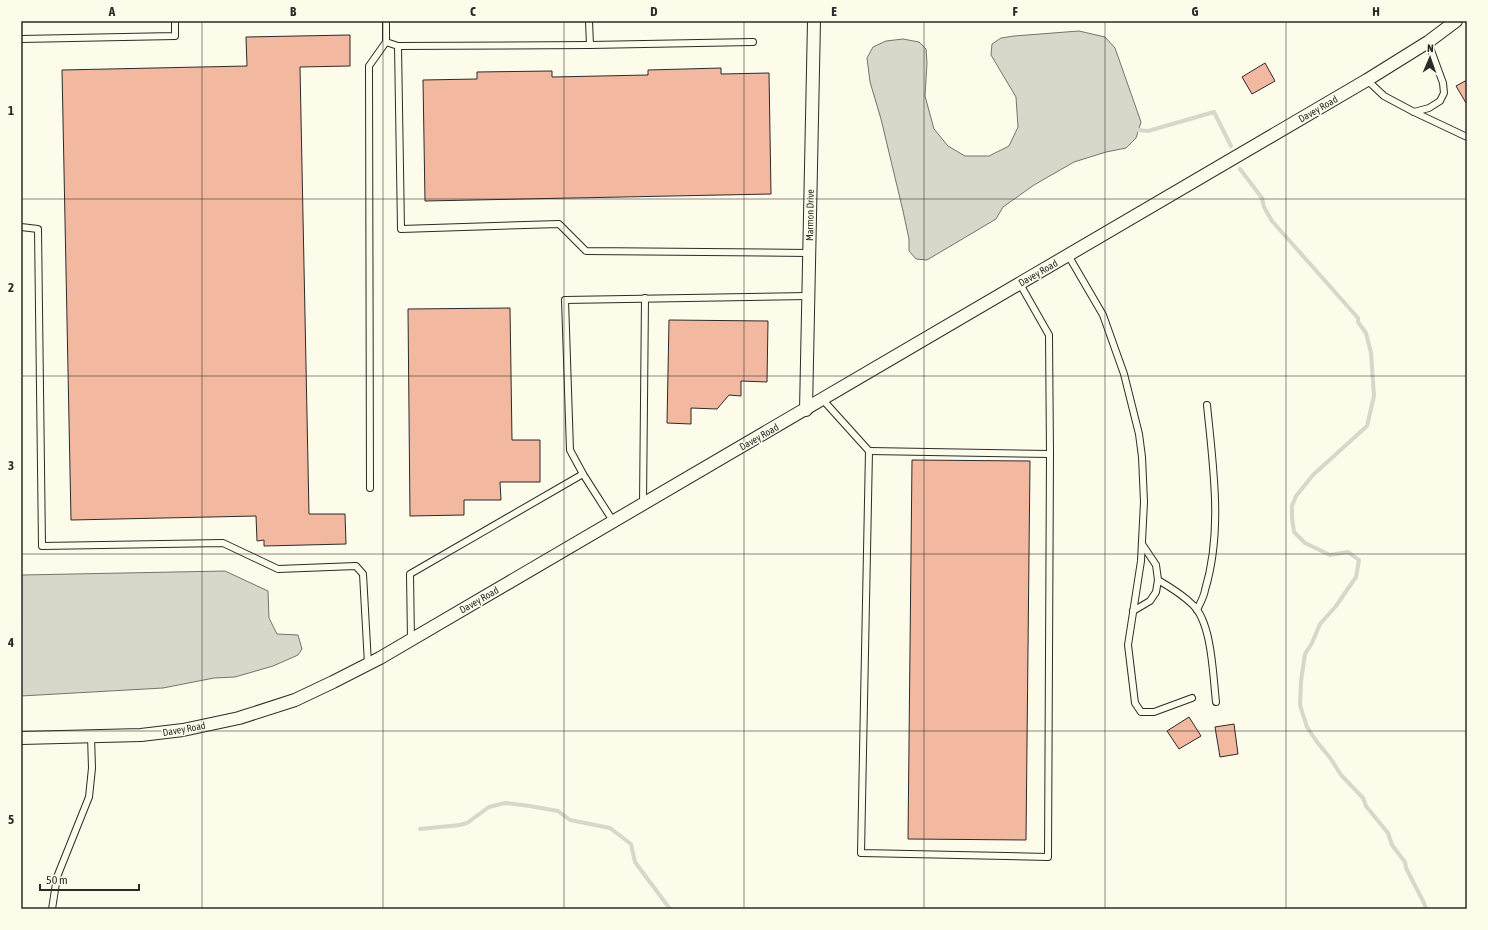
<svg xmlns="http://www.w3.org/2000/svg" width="1488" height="930" viewBox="0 0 1488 930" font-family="'Asap Condensed',sans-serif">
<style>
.water{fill:#d8d7c9;stroke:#74746e}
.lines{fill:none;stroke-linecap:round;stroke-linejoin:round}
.stream{stroke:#d8d7c9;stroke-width:4}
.building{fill:#f2b8a0;stroke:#2b2b2b}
.lane-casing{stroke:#2b2b2b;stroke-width:8}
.street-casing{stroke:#2b2b2b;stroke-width:14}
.lane{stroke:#fdfbea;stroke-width:6}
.street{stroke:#fdfbea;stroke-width:12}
.grid{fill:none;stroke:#2b2b2b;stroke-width:1;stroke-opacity:0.55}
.labels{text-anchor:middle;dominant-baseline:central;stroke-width:3;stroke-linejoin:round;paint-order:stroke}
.street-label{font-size:10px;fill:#2b2b2b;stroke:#fdfbea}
.neatline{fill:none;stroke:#2b2b2b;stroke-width:1.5}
.grid-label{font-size:13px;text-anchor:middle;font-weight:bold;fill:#2b2b2b}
</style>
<rect width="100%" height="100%" fill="#fdfbea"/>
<g class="water">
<path d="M1079 31 1105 37 1115 48 1141 122 1136 138 1126 148 1106 152 1074 162 1034 185 1003 207 996 219 927 260 916 259 909 251V239L903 211 881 119 870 82 867 58 873 47 886 41 903 39 919 42 926 49 927 63 925 96 934 129 948 146 965 156H989L1009 146 1018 127 1016 97 991 55 992 44 1001 38 1014 36Z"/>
<path d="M225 571 268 591 269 618 277 634 298 635 302 649 298 655 273 666 235 677 214 678 163 688 21 696 22 575Z"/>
</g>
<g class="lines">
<g class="stream">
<path d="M1138 130 1148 131 1214 112 1231 146"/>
<path d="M1240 169 1262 198 1264 207 1272 221 1358 318V322L1366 333 1371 353 1374 396 1367 426 1313 475 1296 496 1292 506V518L1294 532 1305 543 1330 555 1348 552 1359 560 1356 577 1336 606 1320 624 1312 643 1305 654 1301 681 1300 705 1307 727 1317 742 1331 759 1341 775 1363 798 1366 806 1388 833 1392 845 1405 862 1406 868 1424 903 1426 909"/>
<path d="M420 829 460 825 467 823 489 807 505 803 530 806 558 811 570 820 610 828 631 844 635 862 670 909"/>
</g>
</g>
<g class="building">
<path d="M350 35V66L300 67 309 514H345L346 544 264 546V540L257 541 256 516 71 520 62 70 247 66 246 37Z"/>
<path d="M1265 63 1275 81 1252 94 1242 77Z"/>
<path d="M721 68V74L769 73 771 194 425 201 423 80 477 79V72L552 71V77L648 75V70Z"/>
<path d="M1467 80V102L1466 103 1456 86Z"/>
<path d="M510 308 512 440H540V482H500L501 500H464V515L410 516 408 309Z"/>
<path d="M669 320 768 321 767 382 741 381V396L729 395 717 409 691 408V424L667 423Z"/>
<path d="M912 460 1030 461 1026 840 908 839Z"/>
<path d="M1189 717 1201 736 1179 749 1167 731Z"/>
<path d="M1234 724 1238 754 1220 757 1215 727Z"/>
</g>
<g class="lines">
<g class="lane-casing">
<g id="lane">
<path d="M589 21 590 45"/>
<path d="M21 39 175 36V21"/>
<path d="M386 42 398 46 590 45 753 42"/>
<path d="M398 46 401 229 559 224 586 251 809 253"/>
<path d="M1367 80 1384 96 1414 112 1467 137"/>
<path d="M1414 112 1429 108 1440 101 1444 93 1443 83 1428 42"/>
<path d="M21 227 38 229 42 546 223 543 278 569 356 566 363 574 368 664"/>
<path d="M1068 255 1103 315 1124 374 1139 434 1142 457 1144 502 1141 561 1128 645 1135 703 1141 712H1154L1192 698"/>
<path d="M823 400 869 451 861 853 1048 857 1050 454 1049 335 1020 284"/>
<path d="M869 451 1050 454"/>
<path d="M583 474 613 521"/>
<path d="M370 488 369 66 386 42V21"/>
<path d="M643 504 645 298"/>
<path d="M1158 580C1170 587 1183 595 1193 605 1212 623 1213 676 1216 702"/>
<path d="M1197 610C1200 603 1204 597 1205 590 1223 531 1213 466 1207 405"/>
<path d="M1133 611 1150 601 1156 592 1158 580 1156 565 1142 544"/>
<path d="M411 640 410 574 583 474 570 450 565 300 808 296"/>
<path d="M52 909 57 877 89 797 92 768 91 736"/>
</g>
</g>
<g class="street-casing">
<g id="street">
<path d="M806 410 814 21"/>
<path d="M21 738 141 735 183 730 239 718 295 700 333 682 380 658 1367 80 1428 42 1456 21"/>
</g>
</g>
<use href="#lane" class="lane"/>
<use href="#street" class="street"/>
</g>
<path class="grid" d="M202 21V909M383 21V909M564 21V909M744 21V909M924 21V909M1105 21V909M1286 21V909M21 199H1467M21 376H1467M21 554H1467M21 731H1467"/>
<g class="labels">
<g class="street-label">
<text transform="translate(1318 109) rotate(-30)">Davey Road</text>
<text transform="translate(810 215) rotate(-89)">Marmon Drive</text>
<text transform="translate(1038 273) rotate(-30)">Davey Road</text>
<text transform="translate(759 437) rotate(-30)">Davey Road</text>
<text transform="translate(479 600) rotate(-30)">Davey Road</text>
<text transform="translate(184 729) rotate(-10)">Davey Road</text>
</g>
</g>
<rect width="1488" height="930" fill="none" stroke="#fdfbea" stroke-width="44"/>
<g transform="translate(1430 58) rotate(2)" stroke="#fdfbea" stroke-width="3" paint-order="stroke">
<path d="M0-3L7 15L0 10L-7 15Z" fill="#2b2b2b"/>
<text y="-6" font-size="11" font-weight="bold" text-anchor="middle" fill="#2b2b2b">N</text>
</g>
<path d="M40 884v6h99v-6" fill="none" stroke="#2b2b2b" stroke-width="2"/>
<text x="46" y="884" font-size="12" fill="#2b2b2b" stroke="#fdfbea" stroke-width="3" paint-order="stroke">50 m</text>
<rect x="22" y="22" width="1444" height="886" class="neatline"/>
<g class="grid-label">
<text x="112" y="16">A</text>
<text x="293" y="16">B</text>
<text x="473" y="16">C</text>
<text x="654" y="16">D</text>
<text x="834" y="16">E</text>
<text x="1015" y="16">F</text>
<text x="1195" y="16">G</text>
<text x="1376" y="16">H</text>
<text x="11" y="115">1</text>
<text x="11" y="292">2</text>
<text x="11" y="470">3</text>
<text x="11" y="647">4</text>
<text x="11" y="824">5</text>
</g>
</svg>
